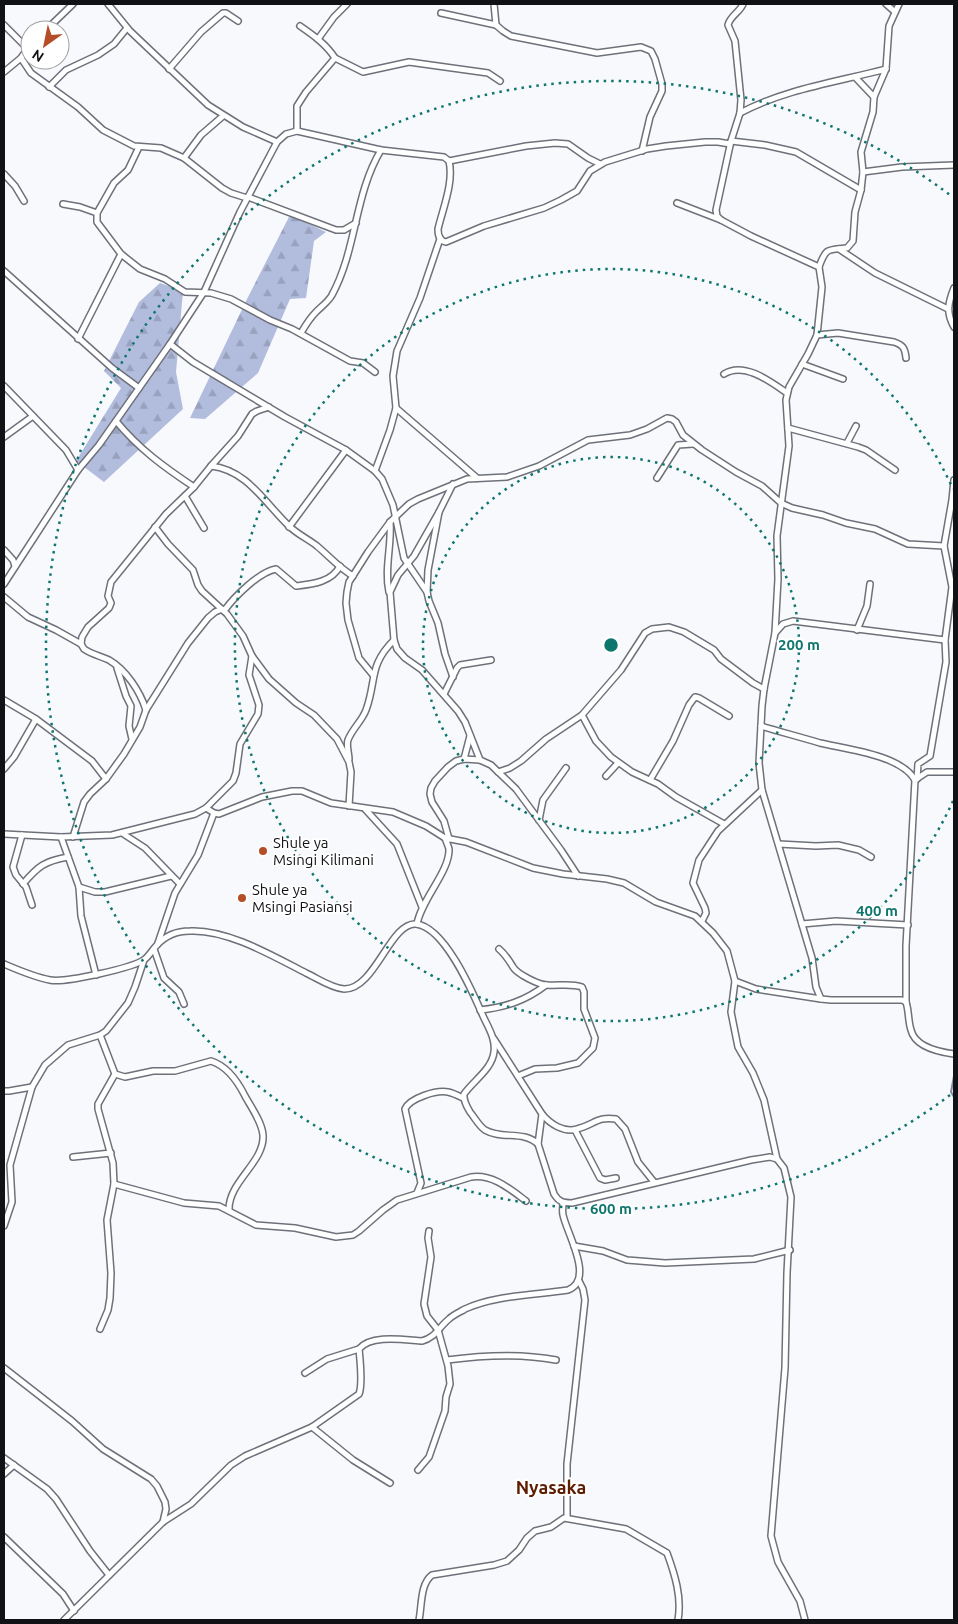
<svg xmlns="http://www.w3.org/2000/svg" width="958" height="1624" viewBox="0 0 958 1624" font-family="Ubuntu,sans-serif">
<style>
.forest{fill:url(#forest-firs)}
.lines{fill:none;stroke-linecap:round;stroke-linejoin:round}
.stream{stroke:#848aa3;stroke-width:2}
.minor-casing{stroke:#6e7179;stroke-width:8}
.minor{stroke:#fff;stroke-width:5}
.ring{fill:none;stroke:#0f766e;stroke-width:2.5;stroke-dasharray:2.5 5}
.poi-dot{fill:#b54e26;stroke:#fff;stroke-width:2}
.labels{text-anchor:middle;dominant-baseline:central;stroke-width:4;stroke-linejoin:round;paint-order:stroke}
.poi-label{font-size:15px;fill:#111215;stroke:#fff;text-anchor:start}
.quarter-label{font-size:18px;font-weight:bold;fill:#5d1d02;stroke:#fff}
.centre{fill:#0f766e;stroke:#fff;stroke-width:2.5}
.ring-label{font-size:15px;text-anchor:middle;font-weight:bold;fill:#0f766e;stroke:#fff;stroke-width:4;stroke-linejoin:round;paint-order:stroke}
</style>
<defs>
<pattern id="forest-firs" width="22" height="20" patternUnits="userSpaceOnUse" patternTransform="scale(1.25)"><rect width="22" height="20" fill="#b2bcdd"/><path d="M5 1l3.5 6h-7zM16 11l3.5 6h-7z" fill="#98a1bd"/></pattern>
</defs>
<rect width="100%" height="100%" fill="#f8f9fd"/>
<g class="forest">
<path d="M290 215 326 232 314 241 306 298 290 299 258 373 205 419 190 418 248 297Z"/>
<path d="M160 283 183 291 176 372 183 409 104 482 76 461 121 388 104 371 139 302Z"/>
</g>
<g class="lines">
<path class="stream" d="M954 1076 951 1092 954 1097"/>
<g class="minor-casing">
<g id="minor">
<path d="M108 4 130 31 208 105 243 127 277 142"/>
<path d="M494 4 496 25 503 31 511 36 597 53 641 47 651 51 655 59 662 84V91L650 117 642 151"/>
<path d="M743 4C740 12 730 16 728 25L735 41 741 100 740 113 731 141 716 210 717 216 721 220 751 236 819 267 822 287 817 335 808 354 789 387 786 400 789 446 777 536 778 579 775 633 764 689 762 706 759 763 762 790 812 958 816 987 821 999 831 1000H902L906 1002C909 1011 908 1021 911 1030 915 1047 939 1052 954 1054"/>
<path d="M886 4 895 12"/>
<path d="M441 13 496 25"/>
<path d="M4 25 27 48"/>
<path d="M300 26C313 35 326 44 335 58"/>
<path d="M46 30 73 4"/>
<path d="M318 39 334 17 347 4"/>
<path d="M30 45 21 58 31 73 78 107 103 130 134 146 161 148 184 158 222 188 231 193 247 198"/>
<path d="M169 69 201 32 223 13H226L238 21"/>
<path d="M4 72 21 58"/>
<path d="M855 77 874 97"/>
<path d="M49 87 66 70 98 55 114 44 127 28"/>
<path d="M740 113C785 89 837 82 886 69"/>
<path d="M297 131V106L306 92 335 58 363 72 409 62 488 73 500 81"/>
<path d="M731 141 765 145 796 152 861 190"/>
<path d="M139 147 128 170 114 183 97 213V222L121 254 140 269 165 279 185 292 211 293 231 299 270 320 292 329 350 361 363 363 375 372"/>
<path d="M184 158 201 135 223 116"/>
<path d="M449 161 526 146 555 143 568 144 588 158 600 164"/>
<path d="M863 172 902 167 954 165"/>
<path d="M4 174 15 186 24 201"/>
<path d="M248 197 336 230H344L356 223"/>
<path d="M677 203 721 220"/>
<path d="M63 204 80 207 97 213"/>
<path d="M839 249 875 273 948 309"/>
<path d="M819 267C826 247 828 250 847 248L853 241 855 212 861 190 863 172 861 152 873 112 874 97 886 69 889 26 899 4"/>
<path d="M4 271 112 368 139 388"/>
<path d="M954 288C948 303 946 313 954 327"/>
<path d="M301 333C305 326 310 318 316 312 322 306 329 301 332 295 357 249 354 195 381 150"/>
<path d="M817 335 838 333 894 342C903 345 905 348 906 358"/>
<path d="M78 339 121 254"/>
<path d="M170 344 193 362 285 417 346 450 375 471 382 479 393 505 404 558 427 592"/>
<path d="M802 364 843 379"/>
<path d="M724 374C744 361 771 382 787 393"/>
<path d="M4 386 66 450 78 470"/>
<path d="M396 408 477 478"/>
<path d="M116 421C139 449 164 467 194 487"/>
<path d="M788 428 858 447 866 450 895 470"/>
<path d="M4 437 33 416"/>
<path d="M847 443 856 426"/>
<path d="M211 466C247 470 264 502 289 526 297 534 308 539 317 546 329 556 339 568 353 576"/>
<path d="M375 471 390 430 396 408 393 376 397 351 420 298 440 239"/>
<path d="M657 478 678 445 693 444"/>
<path d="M453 484 439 512 428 570 427 592 429 601 438 623 445 654 453 677"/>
<path d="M185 496 204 528"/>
<path d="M439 512 414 556 398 575 390 592 394 640 397 649 405 658 422 670 458 711 465 722 480 760"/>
<path d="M155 527 168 544 193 570 198 585 202 591 227 614 243 636 252 656 269 679 296 703 314 715 337 739 349 762 351 772 349 806"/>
<path d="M289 527 346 450"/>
<path d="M4 550 13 560 15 566"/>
<path d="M4 584 78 470 99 445 170 344 204 292 240 212 277 142 286 134 297 131 381 150 444 157 449 161C454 182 443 208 438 229 438 235 439 241 446 242L484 226 544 208 561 200 577 191 590 171 605 162 647 149 666 146 705 142H718L730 144"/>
<path d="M389 592C384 569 392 545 390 522"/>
<path d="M4 597 28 617 56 630 81 644"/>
<path d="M224 611C234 597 259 572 276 569L296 586C313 584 332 582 340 566"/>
<path d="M857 630 867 606 870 584"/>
<path d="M775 633 783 624 793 621 945 640"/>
<path d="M117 668 126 696 131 706 129 726 132 739"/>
<path d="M373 675 359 658 348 620 346 603 347 592 349 582 368 552 390 522 409 504 418 499 467 479 507 477 539 466 588 440 630 435 647 429 667 418 672 419 676 422 683 435 702 450 736 472 762 486 781 503 792 508 823 515 846 523 875 529 908 544 944 546"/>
<path d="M444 694 457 668 460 665 491 660"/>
<path d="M4 700 36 719 92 761 106 779"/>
<path d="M146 710C140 691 126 670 109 660 100 656 91 654 84 649L81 644 82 637 88 627 109 608 111 603 108 596 111 582 166 514 194 487 211 466 238 436 252 414 257 411 269 407"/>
<path d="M582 715 596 741 611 757 632 772 658 784 676 797 724 824"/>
<path d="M761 726C781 732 800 737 820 743 846 749 901 755 915 780L906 946V1002"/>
<path d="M349 759C349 754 346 745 348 740 352 729 362 721 366 710 377 680 368 666 394 640"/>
<path d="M464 759 470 736"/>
<path d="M4 769 14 757 36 719"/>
<path d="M498 772 510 768 521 761 546 739 582 715 621 670 645 633 652 629 669 627 684 632 714 650 721 659 753 683 764 689"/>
<path d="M606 776 618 763"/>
<path d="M917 779 918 764 930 756 946 662 945 640 952 587 944 546 952 500 954 480"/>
<path d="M650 780 673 741 689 705 695 697 699 698 729 716"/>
<path d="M915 780 927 772H954"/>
<path d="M206 808 214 813 219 814 262 797 292 791H302L331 803 393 812 426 826 445 838 466 842 533 868 563 874 607 879 624 883 656 902 695 916 713 933 727 951 735 981 731 1012 738 1047 753 1073 764 1100 777 1159"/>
<path d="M365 809 397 844 422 907"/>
<path d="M539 820 543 800 566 768"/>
<path d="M122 833 145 848 180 884"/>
<path d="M4 834 61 837 112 835 195 814 206 808 233 781 236 773 240 744 258 714 259 705 249 675 252 656"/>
<path d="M22 835 13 867 16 875 26 887 32 905"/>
<path d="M61 837 79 887 81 916 96 975"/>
<path d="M73 837 84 802 90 794 106 779 124 754 140 727 146 710 188 643 208 618 215 612 222 609"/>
<path d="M449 839 444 821 432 802 430 794 431 788 435 781 448 767 456 761 464 759 480 760 491 765 516 789 561 850 578 876"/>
<path d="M779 844 816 846 838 845 859 850 871 857"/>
<path d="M23 884C38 866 45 861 68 857"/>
<path d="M79 887 95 892H105L171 876"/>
<path d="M702 921 706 913 705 908 693 883 699 860 718 831 762 790"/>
<path d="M417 924C421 900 450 871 449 849 448 845 446 841 445 838"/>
<path d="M802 924 836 921 908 925"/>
<path d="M158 943 175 893 198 855 214 813"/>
<path d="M154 949 164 978 179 992 184 1004"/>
<path d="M499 949C506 955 508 959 513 967 517 974 539 985 547 985 558 986 571 983 582 987L584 992V1009L595 1038 593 1048 578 1063 557 1068 535 1069 518 1076"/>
<path d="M4 964C18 970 34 977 50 980 64 983 134 968 145 959 149 956 153 949 157 945 166 935 177 931 190 931 227 929 273 956 306 973 317 978 331 988 344 989 375 990 390 922 416 924 445 927 473 993 483 1016 488 1027 496 1039 494 1052 492 1069 474 1080 464 1094 463 1100 467 1107 470 1112 475 1118 479 1126 485 1130 502 1140 523 1130 538 1144L554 1194C559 1202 563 1203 572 1203L751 1160 770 1157 777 1159 784 1168 791 1197 787 1273 785 1368 771 1536 778 1562 800 1601 805 1620"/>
<path d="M735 981 756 989 821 999"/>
<path d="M480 1010C506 1007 525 1001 546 985"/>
<path d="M100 1035 115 1074 98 1104V1109L113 1163 114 1184 107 1220 111 1273 110 1298 108 1310 100 1329"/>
<path d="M494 1039 542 1114 538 1144"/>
<path d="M115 1074 125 1077 153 1071H175L211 1061C227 1066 238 1082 245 1096 251 1107 262 1122 263 1135 265 1162 228 1182 229 1210"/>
<path d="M4 1091H9L32 1087"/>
<path d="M542 1114C550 1124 564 1133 577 1129 594 1125 597 1116 616 1119L625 1129 638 1162 654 1182"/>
<path d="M575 1130 600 1178 605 1180 616 1178"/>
<path d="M73 1157 111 1153"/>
<path d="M114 1184 184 1203 219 1206 256 1225 295 1228 336 1237 353 1235 359 1231 383 1210 397 1200 471 1177C493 1174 510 1189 526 1201"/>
<path d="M417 1193 421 1183 405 1109C410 1098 436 1090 448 1092 453 1093 459 1096 463 1098"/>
<path d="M4 1226 12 1202 10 1165 32 1087 45 1065 68 1045 100 1035 106 1031 128 1003 135 987 144 960"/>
<path d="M574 1246 603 1251 627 1260 665 1263 754 1259 790 1250"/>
<path d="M447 1360C484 1355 520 1353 556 1360"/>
<path d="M4 1368 72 1421 103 1449 151 1479 157 1486 165 1502 166 1509 163 1522"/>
<path d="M305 1373 327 1359 359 1349"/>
<path d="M312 1427 353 1460 390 1483"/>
<path d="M4 1458 47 1489 56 1499 90 1551 109 1575"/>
<path d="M418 1470 429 1457 445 1411 446 1397 450 1384 448 1366 438 1330 427 1316 424 1304 431 1257 428 1238 429 1231"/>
<path d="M4 1474 14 1465"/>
<path d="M567 1518V1464L585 1300 583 1289 579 1281"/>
<path d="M4 1537 63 1594 74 1611"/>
<path d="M64 1620 163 1522 191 1504 231 1465 245 1456 312 1427 359 1394C363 1384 360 1360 359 1349 371 1334 405 1340 422 1341 435 1338 439 1327 449 1319 453 1315 460 1312 465 1309 495 1295 536 1295 568 1290 595 1280 567 1234 563 1215 562 1211 563 1207 563 1203"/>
<path d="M419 1620C422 1606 420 1584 432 1575L494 1565 507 1561 519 1550 527 1538 535 1531 551 1527 564 1518 626 1529 667 1553C675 1575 682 1597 678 1620"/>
</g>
</g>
<use href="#minor" class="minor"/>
</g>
<g class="ring">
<circle cx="611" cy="645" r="188"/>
<path d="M953 801A376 376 0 1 1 953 489"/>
<path d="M950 1095A564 564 0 1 1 950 195"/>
</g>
<g class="poi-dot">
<circle cx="263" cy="851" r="5"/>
<circle cx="242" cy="898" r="5"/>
</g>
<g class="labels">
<g class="poi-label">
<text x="273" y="842">Shule ya<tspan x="273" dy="17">Msingi Kilimani</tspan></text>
<text x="252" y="889">Shule ya<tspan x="252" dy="17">Msingi Pasiansi</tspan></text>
</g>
<g class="quarter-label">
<text x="551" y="1487">Nyasaka</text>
</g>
</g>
<circle cx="611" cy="645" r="8" class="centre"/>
<g class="ring-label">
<text x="799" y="650">200 m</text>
<text x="877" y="916">400 m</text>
<text x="611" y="1214">600 m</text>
</g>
<rect width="958" height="1624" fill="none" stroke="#111215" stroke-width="10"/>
<g transform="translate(45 45) rotate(213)"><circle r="24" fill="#ffffff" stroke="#a0a0a1"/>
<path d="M0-4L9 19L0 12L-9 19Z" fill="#b54e26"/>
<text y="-8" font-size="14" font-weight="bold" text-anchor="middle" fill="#111215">N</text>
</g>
</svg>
